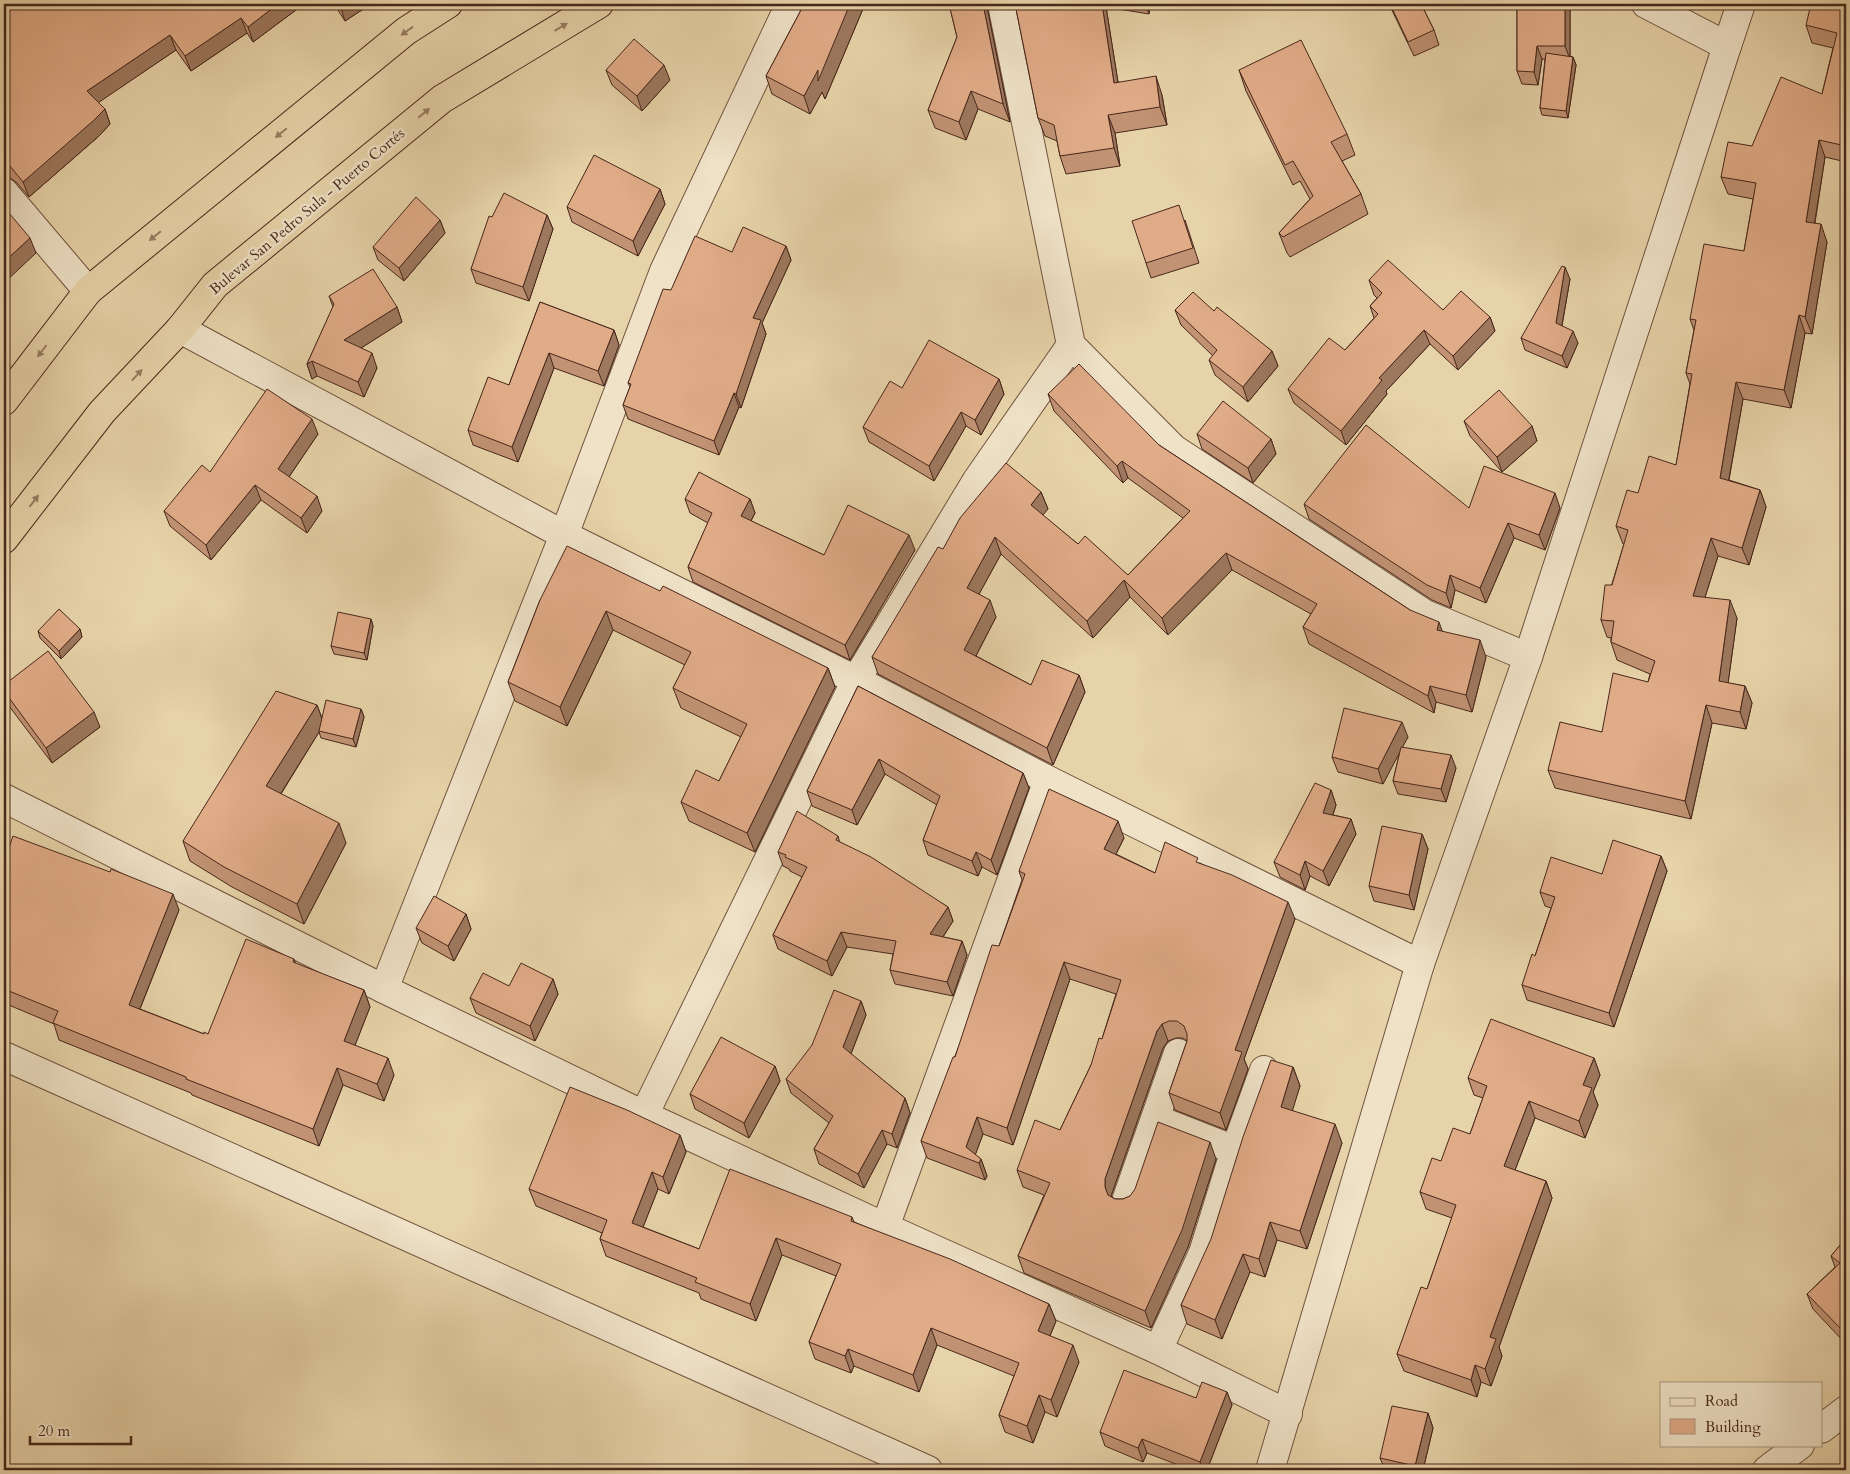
<svg xmlns="http://www.w3.org/2000/svg" width="1850" height="1474" viewBox="0 0 1850 1474" font-family="Cardo,serif">
<style>
.lines{fill:none;stroke-linecap:round;stroke-linejoin:round}
.minor-casing{stroke:#70523e;stroke-width:30}
.highway-casing{stroke:#48271b;stroke-width:30}
.minor{stroke:#efe2c7;stroke-width:28}
.highway{stroke:#e7d3a9;stroke-width:28}
.wall{fill:#c19374;stroke:#48271b}
.shaded-wall{fill:#9d785e;stroke:#48271b}
.building{fill:#e0ab87;stroke:#48271b}
.oneway{fill:#987d62}
.labels{text-anchor:middle;dominant-baseline:central;stroke-width:5;stroke-linejoin:round;paint-order:stroke}
.street-label{font-size:15px;fill:#48271b;stroke:#efe2c7}
</style>
<rect width="100%" height="100%" fill="#e7d3a9"/>
<filter id="stains"><feTurbulence type="fractalNoise" baseFrequency=".004" numOctaves="4"/><feColorMatrix values="0 0 0 0 .2 0 0 0 0 .09 0 0 0 0 .02 0 0 0 .5 -.17"/></filter>
<radialGradient id="worn" r=".72"><stop offset=".6" stop-color="#630" stop-opacity="0"/><stop offset="1" stop-color="#630" stop-opacity=".3"/></radialGradient>
<g class="lines">
<g class="minor-casing">
<g id="minor">
<path d="M1002 4 1071 345 1174 449 1425 614 1528 657"/>
<path d="M1727 46 1741 4"/>
<path d="M4 192 88 291"/>
<path d="M180 329 564 535 856 680 1048 780 1420 964 1528 657 1727 46 1646 4"/>
<path d="M4 798 384 989 644 1115 885 1227 1158 1350 1288 1414"/>
<path d="M384 989 564 535 664 271 790 4"/>
<path d="M4 1056 928 1470"/>
<path d="M644 1115 856 680 977 480 1071 345"/>
<path d="M1156 1119 1235 1150"/>
<path d="M1126 1201 1178 1053"/>
<path d="M885 1227 1048 780"/>
<path d="M1158 1350 1203 1253 1235 1150 1264 1070"/>
<path d="M1821 1429 1846 1410"/>
<path d="M1270 1470 1420 964"/>
<path d="M1767 1470 1800 1445"/>
</g>
</g>
<g class="highway-casing">
<g id="highway">
<path d="M4 401 88 291 406 31 448 4"/>
<path d="M4 539 102 412 180 329 215 285 442 99 599 4"/>
</g>
</g>
<use href="#minor" class="minor"/>
<use href="#highway" class="highway"/>
</g>
<g class="wall">
<path d="M7 4H304L253 42 247 33 191 71 176 50 98 102 105 109 110 124 99 136 29 197 16 182 10 178 4 177V5Z"/>
<path d="M334 4H371L345 21Z"/>
<path d="M803 4H865L825 99 822 92 810 114 772 94 766 76 800 12Z"/>
<path d="M949 4H987V7L1010 122 978 109 966 140 935 128 928 110 957 37Z"/>
<path d="M1015 4H1150L1149 14 1106 7 1118 82 1162 95 1167 125 1115 133 1120 166 1066 174 1060 156 1057 141 1045 136 1038 118Z"/>
<path d="M1389 4H1421L1434 30 1439 45 1414 56Z"/>
<path d="M1517 4H1568L1570 9V56L1573 57 1576 65 1568 118 1542 115 1540 108 1545 59H1542L1538 85 1522 84 1517 71Z"/>
<path d="M1846 4V162L1825 157 1815 223 1827 242 1812 334 1805 333 1791 408 1743 399 1729 480 1760 490 1766 507 1749 565 1718 556 1705 597 1737 618 1728 683 1745 686 1752 703 1746 729 1712 723 1691 819 1555 788 1548 770 1602 732 1648 682 1650 674 1617 660 1611 642V638L1607 637 1601 620 1624 544H1623L1616 526 1638 493 1676 465 1690 384 1686 373 1694 330 1690 319 1744 251 1753 199 1728 194 1721 177 1752 146 1822 94 1833 48 1812 43 1806 25Z"/>
<path d="M606 70 670 80 642 111 612 85Z"/>
<path d="M1239 70 1347 134 1355 155 1342 161 1361 194 1368 214 1290 257 1287 253 1279 233 1310 199 1300 181 1293 185 1246 91Z"/>
<path d="M660 189 665 204 638 256 572 222 567 207Z"/>
<path d="M547 215 553 229 529 301 476 283 471 269 492 217Z"/>
<path d="M440 220 445 233 404 281 378 260 373 247Z"/>
<path d="M1185 220 1199 263 1151 278 1146 263Z"/>
<path d="M786 246 791 260 762 323 766 334 741 408 739 407 719 455 628 419 623 405 630 387 628 383 671 290 732 252Z"/>
<path d="M1570 279 1562 326 1578 343 1567 368 1525 350 1521 338Z"/>
<path d="M1369 280 1443 310 1490 317 1495 331 1458 370 1430 344 1386 391 1387 394 1346 445 1294 403 1288 389 1345 350 1374 318 1370 306 1377 298 1374 295Z"/>
<path d="M329 296 397 307 402 322 361 348 377 368 364 397 317 376 312 379 307 364 333 307Z"/>
<path d="M540 302 614 330 619 345 604 386 554 368 518 462 473 445 468 430 509 385Z"/>
<path d="M1175 310 1214 311 1272 351 1278 366 1248 402 1215 375 1209 360 1213 356 1181 325Z"/>
<path d="M999 379 1004 394 981 435 966 426 934 481 869 442 863 427 902 388Z"/>
<path d="M1048 394 1159 445 1442 631 1486 657 1472 712 1436 702 1434 713 1309 644 1303 627 1311 614 1232 570 1168 635 1130 597 1093 638 1001 554 979 594 996 617 976 656 1031 685 1079 675 1085 692 1053 765 878 674 872 657 943 549 1041 492 1048 509 1042 515 1078 544 1128 575 1183 518 1128 478 1123 483 1054 411Z"/>
<path d="M1464 421 1532 426 1537 441 1502 472 1470 436Z"/>
<path d="M318 434 289 477 322 511 307 533 261 500 211 560 170 526 164 511 210 472Z"/>
<path d="M1197 434 1271 439 1276 454 1253 483 1202 449Z"/>
<path d="M685 499H750L755 513 751 521 824 555 915 550 850 660 693 582 688 567 708 523 690 513Z"/>
<path d="M1304 504 1469 508H1560L1545 550 1514 538 1486 603 1455 590 1451 608 1432 600 1309 519Z"/>
<path d="M660 591 828 668 835 687 755 852 689 821 681 802 719 781 741 737 681 708 673 688 685 665 613 630 567 726 515 701 508 682 540 600Z"/>
<path d="M371 619 373 626 367 660 334 654 331 646Z"/>
<path d="M80 629 82 637 61 659 40 638 38 631Z"/>
<path d="M4 685 100 727 52 763 6 702 4 696Z"/>
<path d="M858 686 1023 773 1029 788 997 875 982 867 978 876 928 855 923 840 937 805 885 774 857 825 812 806 807 791Z"/>
<path d="M317 705 322 718 361 709 364 717 356 747 321 738 319 732 281 794 346 843 304 924 232 887 190 861 183 841Z"/>
<path d="M1408 737 1402 747 1456 768 1446 802 1398 794 1393 781 1400 751 1383 784 1338 772 1332 757Z"/>
<path d="M1331 790 1336 805 1333 815 1351 819 1356 834 1329 886 1310 876 1305 890 1280 877 1274 862Z"/>
<path d="M1422 834 1428 849 1414 910 1374 901 1369 886Z"/>
<path d="M838 836 840 843 948 907 953 921 943 937 962 941 967 955 953 996 895 984 890 970 893 954 847 947 832 976 778 949 773 935 802 877 790 871 789 869 783 866 778 852Z"/>
<path d="M1124 838 1116 854 1155 873 1200 863 1295 919 1244 1059 1248 1069 1226 1130 1175 1110 1169 1093 1187 1041 1183 1038H1176L1168 1041 1163 1048 1111 1196 1115 1199H1123L1216 1159 1188 1247 1151 1328 1024 1273 1018 1256 1044 1195 1023 1187 1017 1170 1060 1130 1091 1065 1102 1039 1116 994 1070 979 1013 1145 983 1134 975 1155 981 1159 987 1176 985 1180 927 1158 921 1141 999 946 1022 880 1019 871Z"/>
<path d="M1661 856 1667 871 1614 1027 1527 1000 1522 985 1535 956 1551 908 1545 906 1540 892Z"/>
<path d="M4 861 179 910 140 1009 204 1034H208L294 959 296 964 364 990 370 1007 355 1045 394 1075 384 1101 343 1085 319 1146 192 1095 191 1093 59 1040 54 1024 4 1003Z"/>
<path d="M466 914 471 929 454 961 422 943 416 928Z"/>
<path d="M553 979 558 994 535 1041 476 1013 470 998 509 986Z"/>
<path d="M861 1001 866 1015 851 1054 905 1098 910 1113 897 1148 887 1144 864 1188 819 1164 814 1149 829 1123 791 1093 786 1079Z"/>
<path d="M1594 1058 1600 1075 1593 1092 1598 1105 1585 1138 1535 1118 1515 1170 1546 1181 1552 1198 1499 1347 1502 1356 1491 1386 1481 1382 1477 1397 1404 1371 1397 1354 1427 1289 1452 1218 1426 1209 1420 1192 1441 1161 1470 1134 1483 1098 1474 1095 1468 1078Z"/>
<path d="M775 1066 780 1081 749 1138 695 1109 690 1094Z"/>
<path d="M1293 1067 1300 1086 1292 1110 1342 1143 1307 1249 1277 1240 1265 1277 1250 1272 1222 1339 1187 1324 1181 1305Z"/>
<path d="M680 1135 686 1152 669 1194 658 1189 643 1227 699 1249 852 1217 854 1222 1049 1304 1056 1321 1050 1336 1079 1362 1057 1417 1045 1412 1033 1443 1005 1432 999 1415 1014 1376 937 1345 919 1392 854 1366 851 1373 815 1359 809 1342 836 1276 782 1255 756 1321 701 1299 699 1293 606 1256 600 1239 602 1233 536 1206 529 1189Z"/>
<path d="M1846 1238V1344L1813 1309 1807 1294 1835 1267 1831 1256Z"/>
<path d="M1227 1392 1232 1405 1207 1470H1191L1147 1453 1143 1462 1105 1446 1100 1432 1196 1398Z"/>
<path d="M1428 1413 1433 1428 1423 1470H1385L1380 1458Z"/>
</g>
<g class="shaded-wall">
<path d="M278 4H304L253 42 248 27Z"/>
<path d="M342 4H371L345 21 340 5Z"/>
<path d="M850 4H865L825 99 822 92 810 114 804 96Z"/>
<path d="M983 4H987V7L1010 122 1003 104Z"/>
<path d="M1102 4H1105L1106 7 1121 101 1114 83Z"/>
<path d="M1145 4H1150L1149 14Z"/>
<path d="M1565 4H1568L1570 9V59L1565 46Z"/>
<path d="M241 18 247 33 191 71 185 56Z"/>
<path d="M170 35 176 50 92 107 87 91Z"/>
<path d="M1537 46 1542 59 1538 85 1534 72Z"/>
<path d="M1573 57 1576 65 1568 118 1566 111Z"/>
<path d="M664 65 670 80 642 111 637 96Z"/>
<path d="M1156 76 1162 95 1167 125 1160 107Z"/>
<path d="M971 91 978 109 966 140 959 122Z"/>
<path d="M105 109 110 124 99 136 29 197 23 182Z"/>
<path d="M1108 115 1115 133 1120 166 1114 148Z"/>
<path d="M1819 140 1825 157 1812 239 1806 222Z"/>
<path d="M660 189 665 204 638 256 633 241Z"/>
<path d="M547 215 553 229 529 301 523 287Z"/>
<path d="M440 220 445 233 404 281 399 268Z"/>
<path d="M1821 224 1827 242 1812 334 1805 317Z"/>
<path d="M30 238 36 253 4 283V262Z"/>
<path d="M786 246 791 260 762 323 766 334 741 408 736 394 753 318Z"/>
<path d="M1565 267 1570 279 1560 336 1556 323Z"/>
<path d="M397 307 402 322 350 355 344 340Z"/>
<path d="M1799 315 1805 333 1791 408 1784 390Z"/>
<path d="M1490 317 1495 331 1458 370 1453 356Z"/>
<path d="M614 330 619 345 604 386 598 371Z"/>
<path d="M1424 330 1430 344 1386 391 1387 394 1346 445 1341 431 1379 378Z"/>
<path d="M1573 331 1578 343 1567 368 1562 356Z"/>
<path d="M1272 351 1278 366 1248 402 1243 387Z"/>
<path d="M372 353 377 368 364 397 358 382Z"/>
<path d="M549 353 554 368 518 462 512 447Z"/>
<path d="M312 361 317 376 312 379 307 364Z"/>
<path d="M999 379 1004 394 981 435 975 420Z"/>
<path d="M1736 382 1743 399 1726 495 1720 478Z"/>
<path d="M734 393 739 407 719 455 714 441Z"/>
<path d="M961 412 966 426 934 481 929 466Z"/>
<path d="M312 419 318 434 284 484 278 469Z"/>
<path d="M1532 426 1537 441 1502 472 1497 457Z"/>
<path d="M1271 439 1276 454 1253 483 1248 468Z"/>
<path d="M1122 461 1128 478 1123 483 1117 466Z"/>
<path d="M255 485 261 500 211 560 206 545Z"/>
<path d="M1760 490 1766 507 1749 565 1742 548Z"/>
<path d="M1041 492 1048 509 1037 522 1031 505Z"/>
<path d="M1555 493 1560 508 1545 550 1539 535Z"/>
<path d="M317 496 322 511 307 533 301 518Z"/>
<path d="M750 499 755 513 746 530 741 516Z"/>
<path d="M1508 523 1514 538 1486 603 1480 588Z"/>
<path d="M909 535 915 550 850 660 845 645Z"/>
<path d="M995 537 1001 554 973 605 967 588Z"/>
<path d="M1711 538 1718 556 1700 613 1693 596Z"/>
<path d="M1226 553 1232 570 1168 635 1162 618Z"/>
<path d="M1450 575 1455 590 1451 608 1446 593Z"/>
<path d="M1124 580 1130 597 1093 638 1087 621Z"/>
<path d="M990 600 996 617 970 667 964 650Z"/>
<path d="M1730 600 1737 618 1726 698 1719 681Z"/>
<path d="M606 611 613 630 567 726 560 707Z"/>
<path d="M371 619 373 626 367 660 364 653Z"/>
<path d="M1439 622 1445 639 1437 630Z"/>
<path d="M80 629 82 637 61 659 59 651Z"/>
<path d="M1480 640 1486 657 1472 712 1466 695Z"/>
<path d="M828 668 835 687 755 852 747 833Z"/>
<path d="M1079 675 1085 692 1053 765 1047 748Z"/>
<path d="M1430 686 1436 702 1434 713 1428 696Z"/>
<path d="M1745 686 1752 703 1746 729 1740 712Z"/>
<path d="M317 705 324 725 319 731V732L273 806 266 786Z"/>
<path d="M1706 705 1712 723 1691 819 1685 801Z"/>
<path d="M361 709 364 717 356 747 353 739Z"/>
<path d="M94 712 100 727 52 763 46 748Z"/>
<path d="M1402 722 1408 737 1383 784 1378 769Z"/>
<path d="M1451 755 1456 768 1446 802 1441 789Z"/>
<path d="M879 759 885 774 857 825 852 810Z"/>
<path d="M1023 773 1029 788 997 875 991 860Z"/>
<path d="M1331 790 1336 805 1328 828 1323 813Z"/>
<path d="M1351 819 1356 834 1329 886 1323 871Z"/>
<path d="M1118 821 1124 838 1110 866 1104 849Z"/>
<path d="M339 823 346 843 304 924 297 904Z"/>
<path d="M1422 834 1428 849 1414 910 1409 895Z"/>
<path d="M976 852 982 867 978 876 972 861Z"/>
<path d="M1661 856 1667 871 1614 1027 1609 1013Z"/>
<path d="M1305 861 1310 876 1305 890 1300 875Z"/>
<path d="M173 894 179 910 135 1021 129 1005Z"/>
<path d="M1288 902 1295 919 1244 1059 1248 1069 1226 1130 1220 1113 1235 1050Z"/>
<path d="M948 907 953 921 935 949 930 934Z"/>
<path d="M466 914 471 929 454 961 448 946Z"/>
<path d="M841 932 847 947 832 976 827 961Z"/>
<path d="M962 941 967 955 953 996 947 982Z"/>
<path d="M1064 962 1070 979 1013 1145 1007 1128Z"/>
<path d="M553 979 558 994 535 1041 530 1026Z"/>
<path d="M364 990 370 1007 350 1058 344 1041Z"/>
<path d="M861 1001 866 1015 848 1061 843 1047Z"/>
<path d="M1162 1024 1168 1041 1163 1048 1111 1196V1204L1105 1187V1179L1157 1031Z"/>
<path d="M388 1058 394 1075 384 1101 377 1084Z"/>
<path d="M1594 1058 1600 1075 1593 1092 1598 1105 1585 1138 1579 1121 1583 1085Z"/>
<path d="M775 1066 780 1081 749 1138 744 1123Z"/>
<path d="M1293 1067 1300 1086 1288 1125 1281 1107Z"/>
<path d="M337 1068 343 1085 319 1146 313 1129Z"/>
<path d="M905 1098 910 1113 897 1148 892 1134Z"/>
<path d="M1529 1101 1535 1118 1510 1183 1504 1166Z"/>
<path d="M977 1117 983 1134 973 1161 966 1147Z"/>
<path d="M1335 1124 1342 1143 1307 1249 1300 1231Z"/>
<path d="M882 1130 887 1144 864 1188 858 1174Z"/>
<path d="M680 1135 686 1152 669 1194 663 1177Z"/>
<path d="M1210 1142 1216 1159 1188 1247 1151 1328 1145 1311Z"/>
<path d="M981 1159 987 1176 985 1180 979 1163Z"/>
<path d="M652 1172 658 1189 638 1240 632 1223Z"/>
<path d="M1546 1181 1552 1198 1499 1347 1502 1356 1491 1386 1485 1369 1490 1337Z"/>
<path d="M1270 1222 1277 1240 1265 1277 1259 1259Z"/>
<path d="M776 1238 782 1255 756 1321 750 1304Z"/>
<path d="M1243 1254 1250 1272 1222 1339 1215 1320Z"/>
<path d="M1049 1304 1056 1321 1045 1348 1038 1331Z"/>
<path d="M931 1328 937 1345 919 1392 913 1375Z"/>
<path d="M1073 1345 1079 1362 1057 1417 1051 1400Z"/>
<path d="M848 1349 854 1366 851 1373 845 1356Z"/>
<path d="M1475 1365 1481 1382 1477 1397 1471 1380Z"/>
<path d="M1227 1392 1232 1405 1207 1470H1203L1200 1462Z"/>
<path d="M1039 1395 1045 1412 1033 1443 1027 1426Z"/>
<path d="M1428 1413 1433 1428 1423 1470H1417L1415 1466Z"/>
<path d="M1142 1439 1147 1453 1143 1462 1138 1448Z"/>
</g>
<g class="building">
<path d="M7 4H278L248 27 241 18 185 56 170 35 87 91 105 109 93 121 23 182 10 166 4 162V5Z"/>
<path d="M803 4H850L818 81V70L804 96 766 76 800 12Z"/>
<path d="M949 4H983L1003 104 971 91 959 122 928 110 957 37Z"/>
<path d="M1015 4H1102L1114 83 1156 76 1160 107 1108 115 1114 148 1060 156 1054 125 1038 118Z"/>
<path d="M1390 4H1421L1434 30 1408 42Z"/>
<path d="M1517 4H1565V46H1537L1534 72 1517 71Z"/>
<path d="M1811 4H1846V146L1819 140 1806 222 1821 224 1805 317 1799 315 1784 390 1736 382 1720 478 1760 490 1742 548 1711 538 1693 596 1730 600 1719 681 1745 686 1740 712 1706 705 1685 801 1548 770 1560 722 1602 732 1613 673 1648 682 1655 661 1611 642 1614 621 1601 620 1605 585H1612L1628 530 1616 526 1627 490 1638 493 1649 456 1676 465 1692 374 1686 373 1696 320 1690 319 1704 244 1744 251 1756 183 1721 177 1728 142 1752 146 1781 77 1822 94 1837 33 1806 25Z"/>
<path d="M634 39 664 65 637 96 606 70Z"/>
<path d="M1301 40 1347 134 1331 142 1361 194 1283 237 1279 233 1313 196 1293 161 1285 165 1239 70Z"/>
<path d="M1546 53 1573 57 1566 111 1540 108Z"/>
<path d="M594 155 660 189 633 241 567 207Z"/>
<path d="M504 193 547 215 523 287 471 269 489 216 492 217Z"/>
<path d="M416 197 440 220 399 268 373 247Z"/>
<path d="M1179 205 1193 248 1146 263 1132 221Z"/>
<path d="M4 207 30 238 4 262Z"/>
<path d="M743 227 786 246 753 318 761 320 736 394 734 393 714 441 623 405 631 384 628 383 663 289 671 290 695 236 732 252Z"/>
<path d="M1388 260 1443 310 1461 291 1490 317 1453 356 1424 330 1379 378 1382 380 1341 431 1288 389 1329 338 1345 350 1378 314 1370 306 1382 293 1369 280Z"/>
<path d="M1562 266 1565 267 1556 323 1573 331 1562 356 1521 338Z"/>
<path d="M373 269 397 307 344 340 372 353 358 382 312 361 307 364 334 304 329 296Z"/>
<path d="M1193 292 1214 311 1217 307 1272 351 1243 387 1209 360 1217 350 1175 310Z"/>
<path d="M540 302 614 330 598 371 549 353 512 447 468 430 488 377 509 385Z"/>
<path d="M929 340 999 379 975 420 961 412 929 466 863 427 890 381 902 388Z"/>
<path d="M1079 364 1159 445 1410 610 1439 622 1437 630 1480 640 1466 695 1430 686 1428 696 1303 627 1317 604 1226 553 1162 618 1124 580 1087 621 995 537 967 588 990 600 964 650 1031 685 1042 660 1079 675 1047 748 872 657 938 547 943 549 960 518 1006 463 1041 492 1031 505 1078 544 1085 536 1128 575 1190 511 1122 461 1117 466 1048 394Z"/>
<path d="M267 389 312 419 278 469 317 496 301 518 255 485 206 545 164 511 202 465 210 472Z"/>
<path d="M1499 390 1532 426 1497 457 1464 421Z"/>
<path d="M1223 401 1271 439 1248 468 1197 434Z"/>
<path d="M1366 425 1469 508 1484 466 1555 493 1539 535 1508 523 1480 588 1450 575 1446 593 1427 585 1304 504Z"/>
<path d="M699 472 750 499 741 516 824 555 848 505 909 535 845 645 688 567 712 513 685 499Z"/>
<path d="M567 546 660 591 663 586 828 668 747 833 681 802 696 770 719 781 747 724 673 688 691 652 606 611 560 707 508 682 540 600Z"/>
<path d="M59 609 80 629 59 651 38 631Z"/>
<path d="M338 612 371 619 364 653 331 646Z"/>
<path d="M48 651 94 712 46 748 4 691V685Z"/>
<path d="M858 686 1023 773 991 860 976 852 972 861 923 840 940 796 879 759 852 810 807 791Z"/>
<path d="M276 691 317 705 266 786 339 823 297 904 224 867 183 841Z"/>
<path d="M326 700 361 709 353 739 319 731Z"/>
<path d="M1344 708 1402 722 1378 769 1332 757Z"/>
<path d="M1401 747 1451 755 1441 789 1393 781Z"/>
<path d="M1315 783 1331 790 1323 813 1351 819 1323 871 1305 861 1300 875 1274 862Z"/>
<path d="M1049 789 1118 821 1104 849 1155 873 1165 842 1198 858 1196 862 1232 875 1288 902 1235 1050 1242 1052 1220 1113 1169 1093 1187 1041V1034L1184 1026 1177 1021H1169L1162 1024 1157 1031 1105 1179V1187L1108 1195 1115 1199H1123L1130 1196 1135 1189 1158 1122 1210 1142 1182 1230 1145 1311 1018 1256 1050 1183 1017 1170 1035 1120 1060 1130 1091 1065 1099 1038 1102 1039 1121 980 1064 962 1007 1128 977 1117 966 1147 981 1159 979 1163 921 1141 953 1057H955L992 945 999 946 1025 874 1019 871Z"/>
<path d="M797 811 838 836 836 840 871 857 948 907 930 934 962 941 947 982 890 970 896 941 841 932 827 961 773 935 807 867 785 857 786 855 778 852Z"/>
<path d="M1382 826 1422 834 1409 895 1369 886Z"/>
<path d="M13 836 110 872 111 869 173 894 129 1005 204 1034V1032L208 1034 246 939 294 959 293 962 364 990 344 1041 388 1058 377 1084 337 1068 313 1129 186 1079V1077L53 1023 58 1011 4 989V970L9 958 4 956V868L5 865 4 864V861Z"/>
<path d="M1613 840 1661 856 1609 1013 1522 985 1532 954 1535 956 1555 897 1540 892 1551 857 1602 874Z"/>
<path d="M434 896 466 914 448 946 416 928Z"/>
<path d="M521 963 553 979 530 1026 470 998 483 973 509 986Z"/>
<path d="M834 990 861 1001 843 1047 905 1098 892 1134 882 1130 858 1174 814 1149 833 1116 786 1079 812 1045Z"/>
<path d="M1491 1019 1594 1058 1583 1085 1592 1088 1579 1121 1529 1101 1504 1166 1546 1181 1490 1337 1496 1339 1485 1369 1475 1365 1471 1380 1397 1354 1421 1287 1427 1289 1456 1205 1420 1192 1432 1158 1441 1161 1453 1128 1470 1134 1487 1086 1468 1078Z"/>
<path d="M721 1037 775 1066 744 1123 690 1094Z"/>
<path d="M1271 1060 1293 1067 1281 1107 1335 1124 1300 1231 1270 1222 1259 1259 1243 1254 1215 1320 1181 1305 1211 1239 1243 1137Z"/>
<path d="M570 1087 627 1110 680 1135 663 1177 652 1172 632 1223 699 1249 730 1169 852 1217 851 1221 950 1259 1049 1304 1038 1331 1073 1345 1051 1400 1039 1395 1027 1426 999 1415 1019 1363 931 1328 913 1375 848 1349 845 1356 809 1342 841 1264 776 1238 750 1304 695 1282 697 1278 600 1239 607 1220 529 1189Z"/>
<path d="M1846 1238V1332L1845 1333 1807 1294 1840 1263 1831 1256Z"/>
<path d="M1124 1370 1196 1398 1202 1382 1227 1392 1200 1462 1142 1439 1138 1448 1100 1432Z"/>
<path d="M1392 1406 1428 1413 1415 1466 1380 1458Z"/>
</g>
<defs><path id="oneway-solid" d="M-6-.8H1V-3.2L6.5 0L1 3.2V.8H-6Z" transform="scale(1.25)"/></defs>
<g class="oneway">
<use href="#oneway-solid" transform="translate(561 27) rotate(-31)"/>
<use href="#oneway-solid" transform="translate(407 31) rotate(144)"/>
<use href="#oneway-solid" transform="translate(424 113) rotate(-39)"/>
<use href="#oneway-solid" transform="translate(281 133) rotate(141)"/>
<use href="#oneway-solid" transform="translate(155 236) rotate(141)"/>
<use href="#oneway-solid" transform="translate(42 351) rotate(127)"/>
<use href="#oneway-solid" transform="translate(137 375) rotate(-47)"/>
<use href="#oneway-solid" transform="translate(34 501) rotate(-52)"/>
</g>
<g class="labels">
<g class="street-label">
<text transform="translate(307 211) rotate(-40)">Bulevar San Pedro Sula - Puerto Cortés</text>
</g>
</g>
<rect width="1850" height="1474" fill="none" stroke="#e7d3a9" stroke-width="20"/>
<rect x="5" y="5" width="1840" height="1464" fill="none" stroke="#48271b" stroke-width="2.5"/>
<rect x="10" y="10" width="1830" height="1454" fill="none" stroke="#48271b"/>
<rect x="1660" y="1382" width="162" height="65" fill="#efe2c7" stroke="#ac9782"/>
<rect x="1670" y="1398" width="25" height="8" fill="#efe2c7" stroke="#ac9782"/>
<text x="1705" y="1406" font-size="15" fill="#48271b">Road</text>
<rect x="1670" y="1419" width="25" height="15" fill="#e0ab87" stroke="#ac9782"/>
<text x="1705" y="1432" font-size="15" fill="#48271b">Building</text>
<path d="M30 1436v8h101v-8" fill="none" stroke="#48271b" stroke-width="2.5"/>
<text x="38" y="1436" font-size="15" fill="#48271b" stroke="#efe2c7" stroke-width="4" paint-order="stroke">20 m</text>
<rect width="100%" height="100%" filter="url(#stains)"/>
<rect width="100%" height="100%" fill="url(#worn)"/>
</svg>
